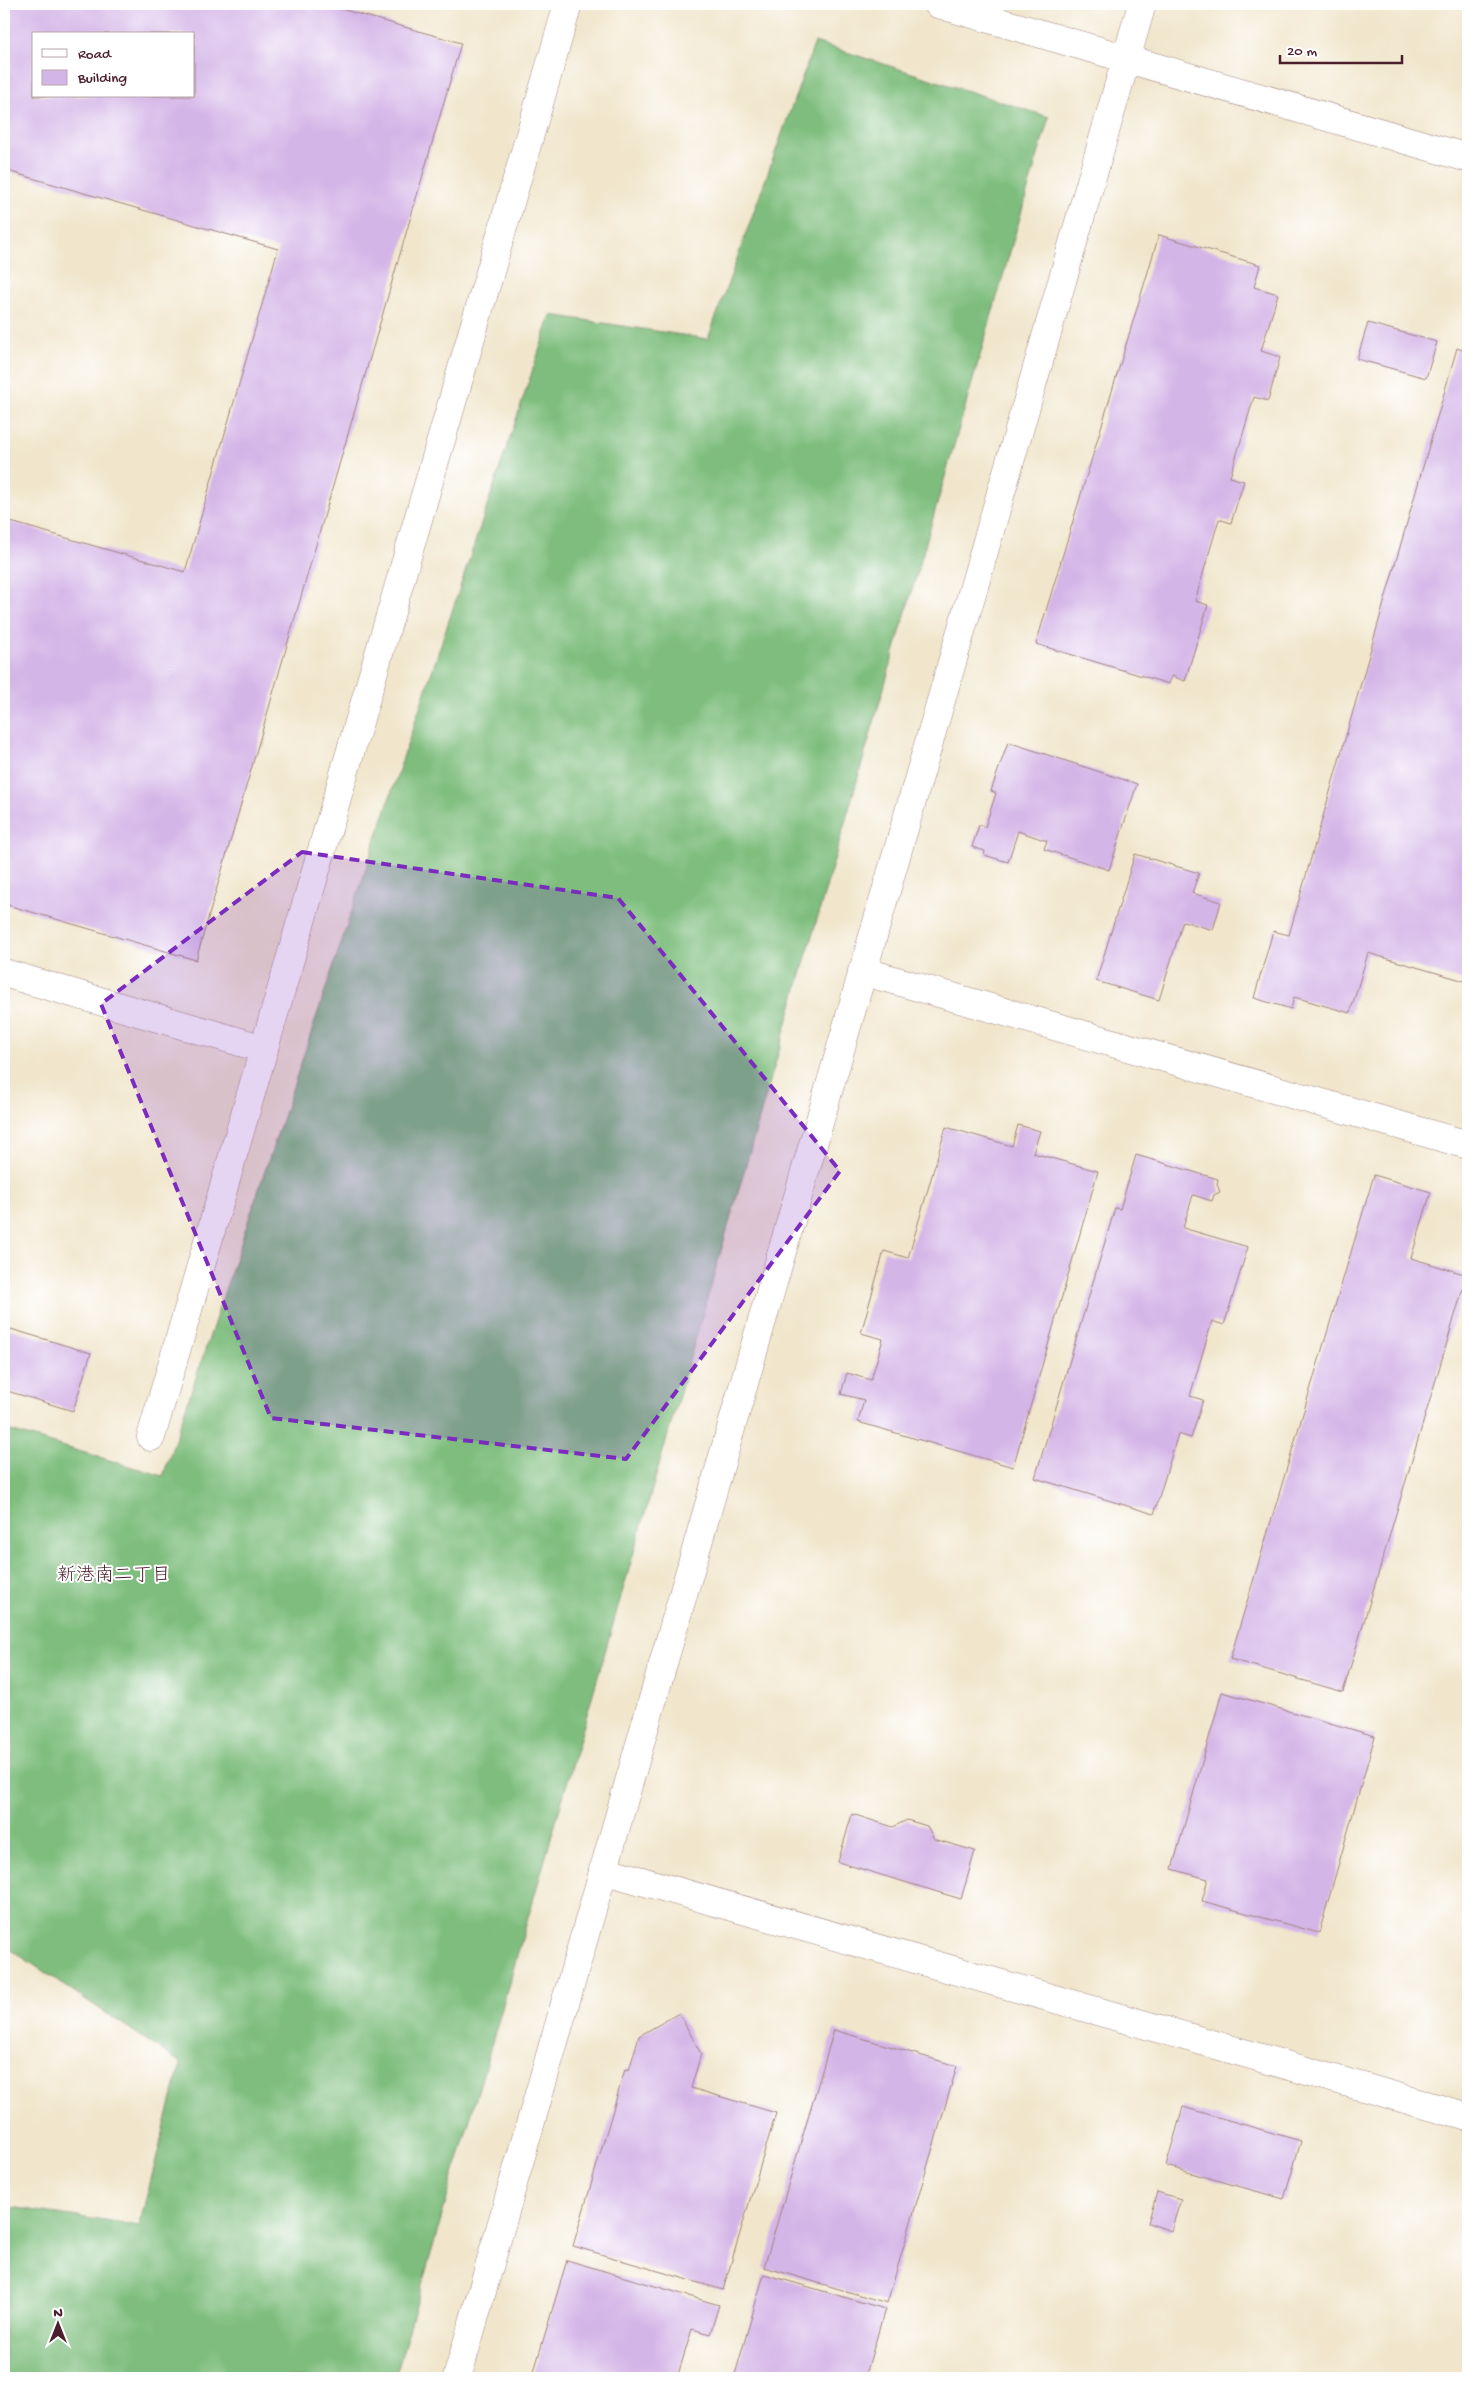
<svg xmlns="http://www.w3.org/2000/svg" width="1472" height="2382" viewBox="0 0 1472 2382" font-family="'Gochi Hand','Klee One',sans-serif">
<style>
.forest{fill:#7ebd7d;stroke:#646e54}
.building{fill:#d4b5e7;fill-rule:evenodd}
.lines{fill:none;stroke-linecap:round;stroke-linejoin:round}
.minor-casing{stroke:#9e827c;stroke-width:29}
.tertiary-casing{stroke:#9e827c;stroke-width:29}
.minor{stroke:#fff;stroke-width:28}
.tertiary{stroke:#fff;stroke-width:28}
.marked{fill:#7b2cbf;fill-opacity:0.2;stroke:#7b2cbf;stroke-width:4;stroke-dasharray:10 6;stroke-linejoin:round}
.labels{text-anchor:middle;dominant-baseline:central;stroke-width:4;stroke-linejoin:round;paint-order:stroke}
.neighbourhood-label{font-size:19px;fill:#4a1f2b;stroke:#fff}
</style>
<rect width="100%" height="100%" fill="#fff"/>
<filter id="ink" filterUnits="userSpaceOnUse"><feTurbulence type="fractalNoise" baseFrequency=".02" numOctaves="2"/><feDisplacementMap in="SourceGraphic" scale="10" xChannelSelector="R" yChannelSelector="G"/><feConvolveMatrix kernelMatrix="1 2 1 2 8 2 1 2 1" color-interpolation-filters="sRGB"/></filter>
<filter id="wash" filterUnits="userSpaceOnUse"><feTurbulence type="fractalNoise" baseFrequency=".0096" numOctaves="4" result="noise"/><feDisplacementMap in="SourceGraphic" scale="20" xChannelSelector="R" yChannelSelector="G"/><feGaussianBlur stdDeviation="1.12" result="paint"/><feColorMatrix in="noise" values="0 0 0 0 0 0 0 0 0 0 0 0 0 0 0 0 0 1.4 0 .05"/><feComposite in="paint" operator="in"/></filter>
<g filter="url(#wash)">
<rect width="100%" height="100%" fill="#f1e6cc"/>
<path class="forest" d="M815 42 1049 117 395 2378H4V2206L139 2226 181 2063 4 1945V1429L163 1476 551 315 708 339Z"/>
<g id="blocks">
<g class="building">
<path d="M4 4H323L461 43 196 960 4 904V520L185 572 278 249 4 170ZM34 34H194V96H34Z"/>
<path d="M1159 235 1260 265 1254 287 1278 294 1261 351 1280 357 1268 401 1254 397 1230 477 1244 481 1231 523 1219 519 1195 601 1208 605 1185 681 1172 676 1169 684 1036 644Z"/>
<path d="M1368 323 1437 342 1426 378 1357 359Z"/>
<path d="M1457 348 1468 352V982L1368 953 1350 1013 1294 997 1291 1009 1254 998 1273 931 1289 935Z"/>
<path d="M1008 742 1137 784 1109 870 1044 849 1047 841 1018 831 1008 862 984 855 985 851 972 847 979 825 985 827 996 793 991 791Z"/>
<path d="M1135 854 1199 873 1192 893 1221 902 1213 930 1183 921 1159 1000 1096 981Z"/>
<path d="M1018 1125 1040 1131 1033 1153 1098 1171 1013 1467 858 1422 864 1400 841 1394 847 1373 871 1380 883 1339 861 1333 884 1251 908 1258 946 1127 1012 1146Z"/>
<path d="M1136 1155 1218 1179 1217 1184 1220 1192 1214 1195 1212 1201 1193 1195 1183 1228 1248 1247 1224 1325 1212 1321 1190 1396 1203 1400 1191 1438 1178 1434 1154 1514 1035 1478 1115 1208 1120 1209Z"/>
<path d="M1374 1175 1431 1192 1411 1258 1467 1275 1343 1692 1230 1659Z"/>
<path d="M4 1327 91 1353 73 1411 4 1390Z"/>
<path d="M1222 1692 1375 1736 1319 1933 1202 1901 1208 1879 1172 1869Z"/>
<path d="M852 1814 893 1827 907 1820 927 1826 934 1839 975 1851 961 1899 838 1862Z"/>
<path d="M679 2013 701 2054 691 2088 776 2113 723 2290 573 2246 625 2069 629 2070 639 2036Z"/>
<path d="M834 2030 957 2066 887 2303 764 2267Z"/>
<path d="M1183 2107 1301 2141 1284 2199 1166 2166Z"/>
<path d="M1157 2192 1181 2199 1171 2231 1148 2223Z"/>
<path d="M567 2260 719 2305 710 2334 692 2329 677 2378H532Z"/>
<path d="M764 2274 885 2309 865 2378H734Z"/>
</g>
</g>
</g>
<g filter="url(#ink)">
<use href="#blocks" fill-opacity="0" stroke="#9e827c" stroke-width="1"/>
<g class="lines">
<g class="minor-casing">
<g id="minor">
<path d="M862 971 1468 1145"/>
<path d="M4 973 264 1049"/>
<path d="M603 1870 1468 2117"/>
</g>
</g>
<g class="tertiary-casing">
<g id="tertiary">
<path d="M938 4 1468 158"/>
<path d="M151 1437 568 4"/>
<path d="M457 2378 1142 4"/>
</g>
</g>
<use href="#minor" class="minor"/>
<use href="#tertiary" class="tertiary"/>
</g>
</g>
<path class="marked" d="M302 852 618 898 840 1171 626 1459 271 1418 101 1004Z"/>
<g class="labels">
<g class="neighbourhood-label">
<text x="114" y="1576">新港南二丁目</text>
</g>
</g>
<rect width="1472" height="2382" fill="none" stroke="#fff" stroke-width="20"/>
<rect x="32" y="32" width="162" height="65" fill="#ffffff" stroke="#b7a5aa"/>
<rect x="42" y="49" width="25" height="8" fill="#ffffff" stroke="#b7a5aa"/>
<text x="78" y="58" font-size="15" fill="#4a1f2b">Road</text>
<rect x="42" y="70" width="25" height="15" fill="#d4b5e7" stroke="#b7a5aa"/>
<text x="78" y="82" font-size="15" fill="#4a1f2b">Building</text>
<g transform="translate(58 2324)" stroke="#ffffff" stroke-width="4" paint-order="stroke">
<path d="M0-4L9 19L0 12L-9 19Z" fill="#4a1f2b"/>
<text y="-8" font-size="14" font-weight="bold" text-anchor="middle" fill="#4a1f2b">N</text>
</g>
<path d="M1280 55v8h122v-8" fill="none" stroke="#4a1f2b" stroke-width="2.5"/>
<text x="1287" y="55" font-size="15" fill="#4a1f2b" stroke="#ffffff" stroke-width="4" paint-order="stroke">20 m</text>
</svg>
